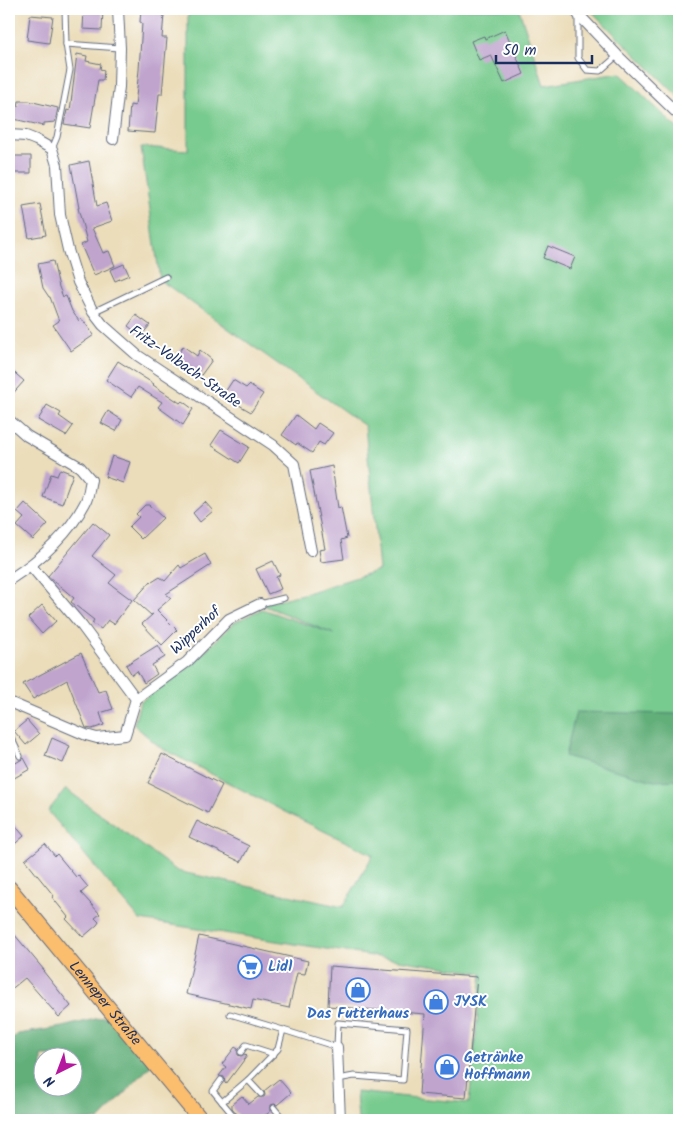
<svg xmlns="http://www.w3.org/2000/svg" width="688" height="1129" viewBox="0 0 688 1129" font-family="Kalam,sans-serif">
<style>
.green{fill:#78cb8e;stroke:#4a7d76}
.forest{fill:#62af79;stroke:#3e6f6c;fill-rule:evenodd}
.building{fill:#c0a4ce}
.lines{fill:none;stroke-linecap:round;stroke-linejoin:round}
.lane-casing{stroke:#646c7e;stroke-width:7}
.street-casing{stroke:#646c7e;stroke-width:12}
.primary-casing{stroke:#646c7e;stroke-width:17}
.lane{stroke:#fff;stroke-width:5}
.street{stroke:#fff;stroke-width:10}
.primary{stroke:#fbbd6e;stroke-width:15}
.labels{text-anchor:middle;dominant-baseline:central;stroke-width:4;stroke-linejoin:round;paint-order:stroke}
.street-label{font-size:15px;fill:#1b2f5e;stroke:#fff}
.shop-label{font-size:15px;font-weight:bold;fill:#366cbe;stroke:#fff;text-anchor:start}
</style>
<rect width="100%" height="100%" fill="#fff"/>
<filter id="ink" filterUnits="userSpaceOnUse"><feTurbulence type="fractalNoise" baseFrequency=".02" numOctaves="2"/><feDisplacementMap in="SourceGraphic" scale="10" xChannelSelector="R" yChannelSelector="G"/><feConvolveMatrix kernelMatrix="1 2 1 2 8 2 1 2 1" color-interpolation-filters="sRGB"/></filter>
<filter id="wash" filterUnits="userSpaceOnUse"><feTurbulence type="fractalNoise" baseFrequency=".0096" numOctaves="4" result="noise"/><feDisplacementMap in="SourceGraphic" scale="20" xChannelSelector="R" yChannelSelector="G"/><feGaussianBlur stdDeviation="1.12" result="paint"/><feColorMatrix in="noise" values="0 0 0 0 0 0 0 0 0 0 0 0 0 0 0 0 0 1.4 0 .05"/><feComposite in="paint" operator="in"/></filter>
<g filter="url(#wash)">
<rect width="100%" height="100%" fill="#ebddba"/>
<g class="green">
<path d="M188 9H519L544 85 620 73 679 130V716L653 780H679V1120H358L356 1092 469 1103 482 973 140 920 48 811 66 789 177 871 343 907 373 855 287 813 161 748 134 725 140 702 191 665 235 622 262 609 334 634 260 604 307 593 379 570 365 426 160 280 141 147 188 150Z"/>
<path d="M590 9H679V97L590 10Z"/>
</g>
<g class="forest">
<path d="M576 712 679 714V780L654 781 565 756Z"/>
<path d="M116 1014 153 1063 99 1120H9V1042L18 1034 62 1027ZM42 1056H72V1086H42Z"/>
</g>
<g id="blocks">
<g class="building">
<path d="M84 9H103L102 30 83 29Z"/>
<path d="M141 9H163L162 15H164L162 38H167L162 94H159L155 133 128 131 130 105 135 106 139 70 142 23 140 22Z"/>
<path d="M30 15 53 17 49 43 27 40Z"/>
<path d="M505 30 524 74 504 83 491 55 479 60 471 41 484 36 485 39Z"/>
<path d="M77 54 87 56 86 61 101 64 100 69 104 70 103 80H98L90 128 64 124 67 110 70 111Z"/>
<path d="M19 101H29L58 108 55 122 44 123V126L14 119 16 106 18 107Z"/>
<path d="M14 156H31V173H13Z"/>
<path d="M89 161 97 206 106 203 112 221 92 228 103 253 109 251 115 266 94 275 81 245 87 242 78 208H79L71 165Z"/>
<path d="M40 204 46 235 29 238 23 207Z"/>
<path d="M548 246 575 257 570 269 543 258Z"/>
<path d="M53 261 59 287 63 297 66 296 72 311 79 321 82 319 94 335 71 351 53 325 59 321 50 297H49L43 288 38 264Z"/>
<path d="M124 264 129 275 115 281 110 270Z"/>
<path d="M136 315 150 325 141 336 128 326Z"/>
<path d="M183 346 197 356 200 350 212 360 199 378 174 360Z"/>
<path d="M118 361 154 384 153 385 180 403 182 401 193 409 183 425 158 407 162 402 138 387 131 397 106 380Z"/>
<path d="M9 368 24 381 9 398Z"/>
<path d="M233 380 246 388 249 385 263 394 251 412 239 405 240 402 225 392Z"/>
<path d="M47 405 61 413 59 416 73 426 66 436 38 420Z"/>
<path d="M108 411 122 420 116 431 101 423Z"/>
<path d="M296 415 314 429 318 423 333 433 324 445 319 442 312 453 297 443 296 445 282 435Z"/>
<path d="M221 430 249 447 239 463 211 445Z"/>
<path d="M112 456 130 462 123 483 105 477Z"/>
<path d="M332 466 338 508 341 507 347 538 341 540 344 559 321 562 319 550 325 549 310 471Z"/>
<path d="M60 469 73 474 62 504 43 497 51 474 57 476Z"/>
<path d="M205 502 213 511 200 522 193 513Z"/>
<path d="M25 503 48 524 33 540 17 526 24 518 17 512Z"/>
<path d="M145 505H149L163 518 141 539 129 527 139 517 136 514Z"/>
<path d="M93 522 109 535 92 556 116 575 109 583 132 600 114 624 108 620 101 629 92 623 94 620 71 602 74 598 48 576Z"/>
<path d="M205 554 211 565 166 594 171 598 157 610 177 630 162 645 142 624 153 614 151 615 134 600 151 581 152 582 160 577 165 581 179 565 181 568Z"/>
<path d="M273 561 280 575 276 577 281 589 268 594 256 569Z"/>
<path d="M42 605 56 621 42 634 28 618Z"/>
<path d="M158 645 165 657 152 665 157 674 144 683 137 671 132 675 126 665Z"/>
<path d="M81 653 98 692 106 690 113 709 100 713 104 725 92 729 86 728 67 680 33 699 23 684Z"/>
<path d="M27 720 39 734 26 745 14 731Z"/>
<path d="M52 738 70 746 63 763 45 756Z"/>
<path d="M162 754 222 785 208 813 148 783Z"/>
<path d="M24 758 30 769 9 781V767Z"/>
<path d="M9 818 24 836 9 849Z"/>
<path d="M197 821 249 846 241 862 189 837Z"/>
<path d="M45 844 55 856 57 854 76 877 78 875 88 887 81 893 100 914 95 918 99 922 97 925 83 937 66 919 68 917 52 897 54 896 25 860Z"/>
<path d="M9 928 44 970 43 971 71 1006 59 1017 25 978 9 991Z"/>
<path d="M199 936 308 961 305 974 297 973 289 1008 253 1000 251 1009 186 994Z"/>
<path d="M330 966 477 977 466 1098 419 1094 425 1014 328 1006Z"/>
<path d="M235 1047 238 1049V1055L241 1056 245 1054 247 1056 226 1084 225 1083 224 1077 219 1076 226 1067 222 1064Z"/>
<path d="M279 1079 291 1093 277 1105 274 1104 271 1105V1111L259 1120H242L232 1108V1104L242 1096 249 1104 258 1097H264L265 1095 264 1091Z"/>
</g>
</g>
</g>
<g filter="url(#ink)">
<use href="#blocks" fill-opacity="0" stroke="#646c7e" stroke-width="1"/>
<g class="lines">
<g class="lane-casing">
<g id="lane">
<path d="M578 15V58L587 70 600 71 617 56"/>
<path d="M66 44 120 48"/>
<path d="M52 149 57 137 70 70 66 44 65 9"/>
<path d="M93 312 166 277"/>
<path d="M260 604 284 598"/>
<path d="M9 733 20 756"/>
<path d="M230 1014 283 1030"/>
<path d="M241 1052 246 1045 274 1054"/>
<path d="M221 1080 213 1091 237 1120"/>
<path d="M261 1094 248 1080 278 1049 283 1030 337 1047 338 1023 407 1029 403 1080 354 1076 338 1079"/>
<path d="M222 1102 248 1080"/>
<path d="M274 1108 284 1120"/>
</g>
</g>
<g class="street-casing">
<g id="street">
<path d="M575 9 578 14 617 55 679 115"/>
<path d="M9 135 26 136 36 140 52 149 57 165 60 215 68 250 78 282 93 312 103 325 137 355 273 445 294 464 311 551"/>
<path d="M113 139 119 87 120 48 118 9"/>
<path d="M9 420 27 436 80 467 91 480C89 487 89 496 85 503 68 536 40 560 9 580"/>
<path d="M136 699 187 662 229 619 260 604"/>
<path d="M9 702 86 735 97 738 125 735 136 699 82 626 31 566"/>
<path d="M337 1047 340 1120"/>
</g>
</g>
<g class="primary-casing">
<g id="primary">
<path id="s1" d="M9 888 201 1120"/>
</g>
</g>
<use href="#lane" class="lane"/>
<use href="#street" class="street"/>
<use href="#primary" class="primary"/>
</g>
</g>
<defs>
<g id="supermarket-ring" transform="scale(1.25)"><circle r="9.5" fill="#fff" stroke="#3f7fe0" stroke-width="1.5"/><path d="M-6-5.5h2.5l.6 2H6L4.5 2H-2.5L-4.4-4H-6ZM-1.5 3.2a1.3 1.3 0 1 0 .1 0ZM3 3.2a1.3 1.3 0 1 0 .1 0Z" fill="#3f7fe0"/></g>
<g id="shop-ring" transform="scale(1.25)"><circle r="9.5" fill="#fff" stroke="#3f7fe0" stroke-width="1.5"/><path d="M-5-2.5h2.3a2.7 3.5 0 0 1 5.4 0H5L5.5 6h-11ZM-1.5-2.5h3a1.5 2.3 0 0 0-3 0Z" fill="#3f7fe0"/></g>
</defs>
<g fill-rule="evenodd">
<use href="#supermarket-ring" x="250" y="967"/>
<use href="#shop-ring" x="358" y="990"/>
<use href="#shop-ring" x="436" y="1002"/>
<use href="#shop-ring" x="447" y="1067"/>
</g>
<g class="labels">
<g class="street-label">
<text transform="translate(185 367) rotate(35)">Fritz-Volbach-Straße</text>
<text transform="translate(196 631) rotate(-43)">Wipperhof</text>
<text stroke="none"><textPath href="#s1" startOffset="150">Lenneper Straße</textPath></text>
</g>
<g class="shop-label">
<text x="268" y="967">Lidl</text>
<text x="454" y="1002">JYSK</text>
<text x="358" y="1014" text-anchor="middle">Das Futterhaus</text>
<text x="464" y="1058">Getränke<tspan x="464" dy="17">Hoffmann</tspan></text>
</g>
</g>
<rect width="688" height="1129" fill="none" stroke="#fff" stroke-width="30"/>
<g transform="translate(58 1072) rotate(222)"><circle r="24" fill="#ffffff" stroke="#a4acbf"/>
<path d="M0-4L9 19L0 12L-9 19Z" fill="#b5179e"/>
<text y="-8" font-size="14" font-weight="bold" text-anchor="middle" fill="#1b2f5e">N</text>
</g>
<path d="M496 55v8h96v-8" fill="none" stroke="#1b2f5e" stroke-width="2.5"/>
<text x="503" y="55" font-size="15" fill="#1b2f5e" stroke="#ffffff" stroke-width="4" paint-order="stroke">50 m</text>
</svg>
